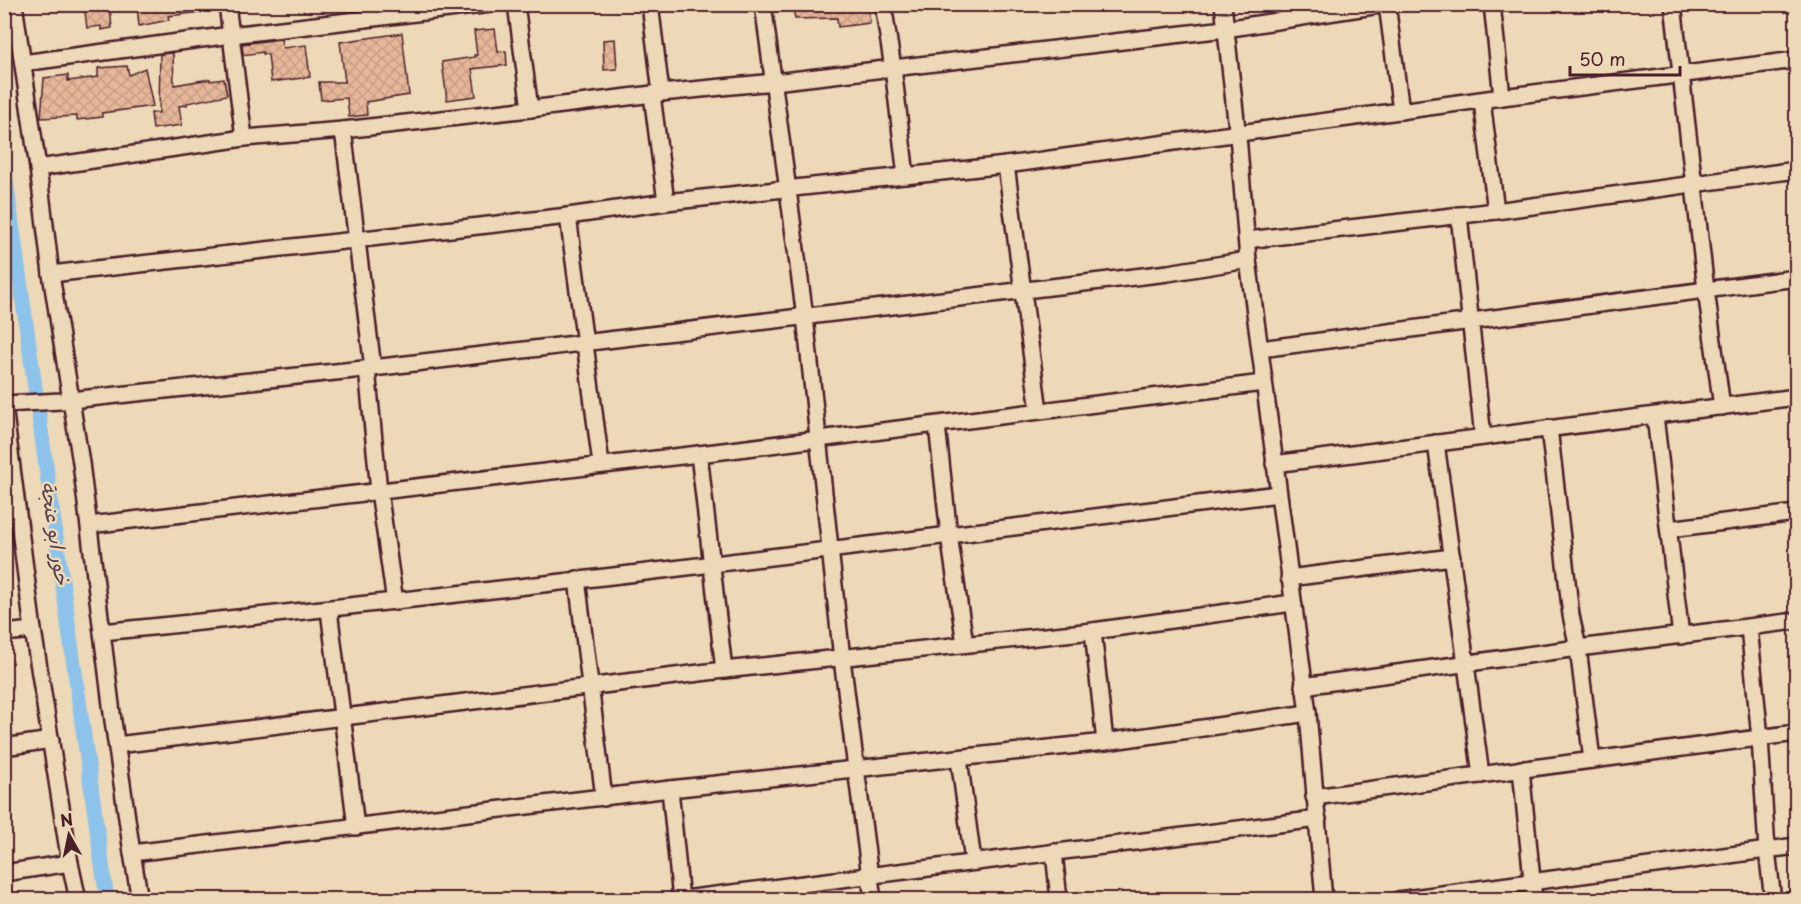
<svg xmlns="http://www.w3.org/2000/svg" width="1801" height="904" viewBox="0 0 1801 904" font-family="'Playpen Sans','Playpen Sans Arabic',sans-serif">
<style>
.lines{fill:none;stroke-linecap:round;stroke-linejoin:round}
.canal{stroke:#8dc2eb;stroke-width:15}
.building{fill:url(#building-cross-hatch);stroke:#4a1f2b;stroke-width:1.5}
.minor-casing{stroke:#4a1f2b;stroke-width:20}
.minor{stroke:#edd9b7;stroke-width:15}
.labels{text-anchor:middle;dominant-baseline:central;stroke-width:5;stroke-linejoin:round;paint-order:stroke}
.water-label{font-size:20px;font-style:italic;fill:#574051;stroke:#edd9b7}
</style>
<defs>
<pattern id="building-cross-hatch" width="8" height="8" patternUnits="userSpaceOnUse" patternTransform="scale(1.5)"><rect width="8" height="8" fill="#e6b799"/><path d="M0 0l8 8M0 8l8-8" fill="none" stroke="#c79d84"/></pattern>
</defs>
<rect width="100%" height="100%" fill="#edd9b7"/>
<filter id="ink" filterUnits="userSpaceOnUse"><feTurbulence type="fractalNoise" baseFrequency=".0167" numOctaves="2"/><feDisplacementMap in="SourceGraphic" scale="12" xChannelSelector="R" yChannelSelector="G"/><feConvolveMatrix kernelMatrix="1 2 1 2 8 2 1 2 1" color-interpolation-filters="sRGB"/></filter>
<g filter="url(#ink)">
<g class="lines">
<path class="canal" d="M4 167 107 900"/>
</g>
<g class="building">
<path d="M84 4H97V10L110 9 112 28 101 30V26L87 28Z"/>
<path d="M137 4H202V12L168 16 169 20 139 26Z"/>
<path d="M792 4H868L870 23 838 27 837 18 795 19Z"/>
<path d="M495 29 498 52 506 51 507 65 472 69 476 96 447 100 442 62 475 57 474 55H477L474 31Z"/>
<path d="M402 33 409 95 366 102 367 115 349 117 347 98 321 100 319 82H345L340 42Z"/>
<path d="M281 39 283 48 306 45 310 77 271 82 268 54H263V52L243 55 242 44Z"/>
<path d="M615 39 617 69 604 70 603 40Z"/>
<path d="M173 53 174 85 210 79V81L224 79 227 95 187 103V105L179 106 182 125 153 129 151 113H159L160 54Z"/>
<path d="M127 66 129 75 145 68 153 106 102 113V117L77 120V116L41 118 44 78 68 75V81L98 77V68Z"/>
</g>
<g class="lines">
<g class="minor-casing">
<g id="minor">
<path d="M14 4 38 168 51 274 81 463 113 721 132 853 140 900"/>
<path d="M227 4 244 138"/>
<path d="M516 4 530 109"/>
<path d="M650 4 661 93"/>
<path d="M763 4 805 317 842 659 873 900"/>
<path d="M883 4 893 68 906 176"/>
<path d="M1387 4 1401 111"/>
<path d="M1492 4 1502 97"/>
<path d="M1673 4 1706 290 1722 407"/>
<path d="M23 63 231 35 491 4"/>
<path d="M652 95 666 202"/>
<path d="M1482 101 1496 211"/>
<path d="M343 130 373 368"/>
<path d="M1006 165 1039 411"/>
<path d="M38 168 244 138 343 130 530 109 661 93 774 82 1225 29 1386 4"/>
<path d="M1459 215 1483 437"/>
<path d="M568 216 601 464"/>
<path d="M1247 240 1496 211 1796 170"/>
<path d="M1248 260 1308 713 1324 900"/>
<path d="M51 274 568 216 666 202 1006 165 1502 97 1796 60"/>
<path d="M1260 349 1796 278"/>
<path d="M367 369 379 491 395 602"/>
<path d="M4 404 61 401 373 368 1168 273 1248 260 1239 147 1223 4"/>
<path d="M4 406 33 630 70 863 78 900"/>
<path d="M1655 416 1681 636"/>
<path d="M937 425 949 535 965 644"/>
<path d="M1549 428 1571 615 1578 648 1592 760"/>
<path d="M1436 443 1481 775"/>
<path d="M699 454 724 670"/>
<path d="M1274 464 1796 397"/>
<path d="M89 525 699 454 1263 383"/>
<path d="M1669 529 1796 513"/>
<path d="M1289 578 1452 557"/>
<path d="M577 579 604 798"/>
<path d="M329 610 356 827"/>
<path d="M1749 627 1760 738 1767 850 1773 900"/>
<path d="M1093 631 1105 742"/>
<path d="M102 632C495 593 886 543 1278 494"/>
<path d="M4 633 33 630"/>
<path d="M1303 686 1578 648 1796 621"/>
<path d="M117 745 724 670 1093 631 1292 603"/>
<path d="M4 747 51 740"/>
<path d="M959 759 973 861"/>
<path d="M1521 769 1534 900"/>
<path d="M670 789 681 900"/>
<path d="M1314 797 1796 733"/>
<path d="M1054 852 1059 900"/>
<path d="M132 853 670 789 1105 742 1308 713"/>
<path d="M4 873 70 863"/>
<path d="M676 900 1318 819"/>
<path d="M1398 900 1796 846"/>
</g>
</g>
<use href="#minor" class="minor"/>
</g>
</g>
<g class="labels">
<g class="water-label">
<text transform="translate(56 533) rotate(82)">خور ابو عنجة</text>
</g>
</g>
<rect width="1801" height="904" fill="none" stroke="#edd9b7" stroke-width="24"/>
<rect x="12" y="12" width="1777" height="880" fill="none" stroke="#4a1f2b" stroke-width="2" filter="url(#ink)"/>
<g transform="translate(69 835) rotate(351)" stroke="#edd9b7" stroke-width="4.5" paint-order="stroke">
<path d="M0-4.5L10 22L0 15L-10 22Z" fill="#4a1f2b"/>
<text y="-9" font-size="16" font-weight="bold" text-anchor="middle" fill="#4a1f2b">N</text>
</g>
<path d="M1570 66v9h110v-9" fill="none" stroke="#4a1f2b" stroke-width="3"/>
<text x="1579" y="66" font-size="18" fill="#4a1f2b" stroke="#edd9b7" stroke-width="4.5" paint-order="stroke">50 m</text>
</svg>
